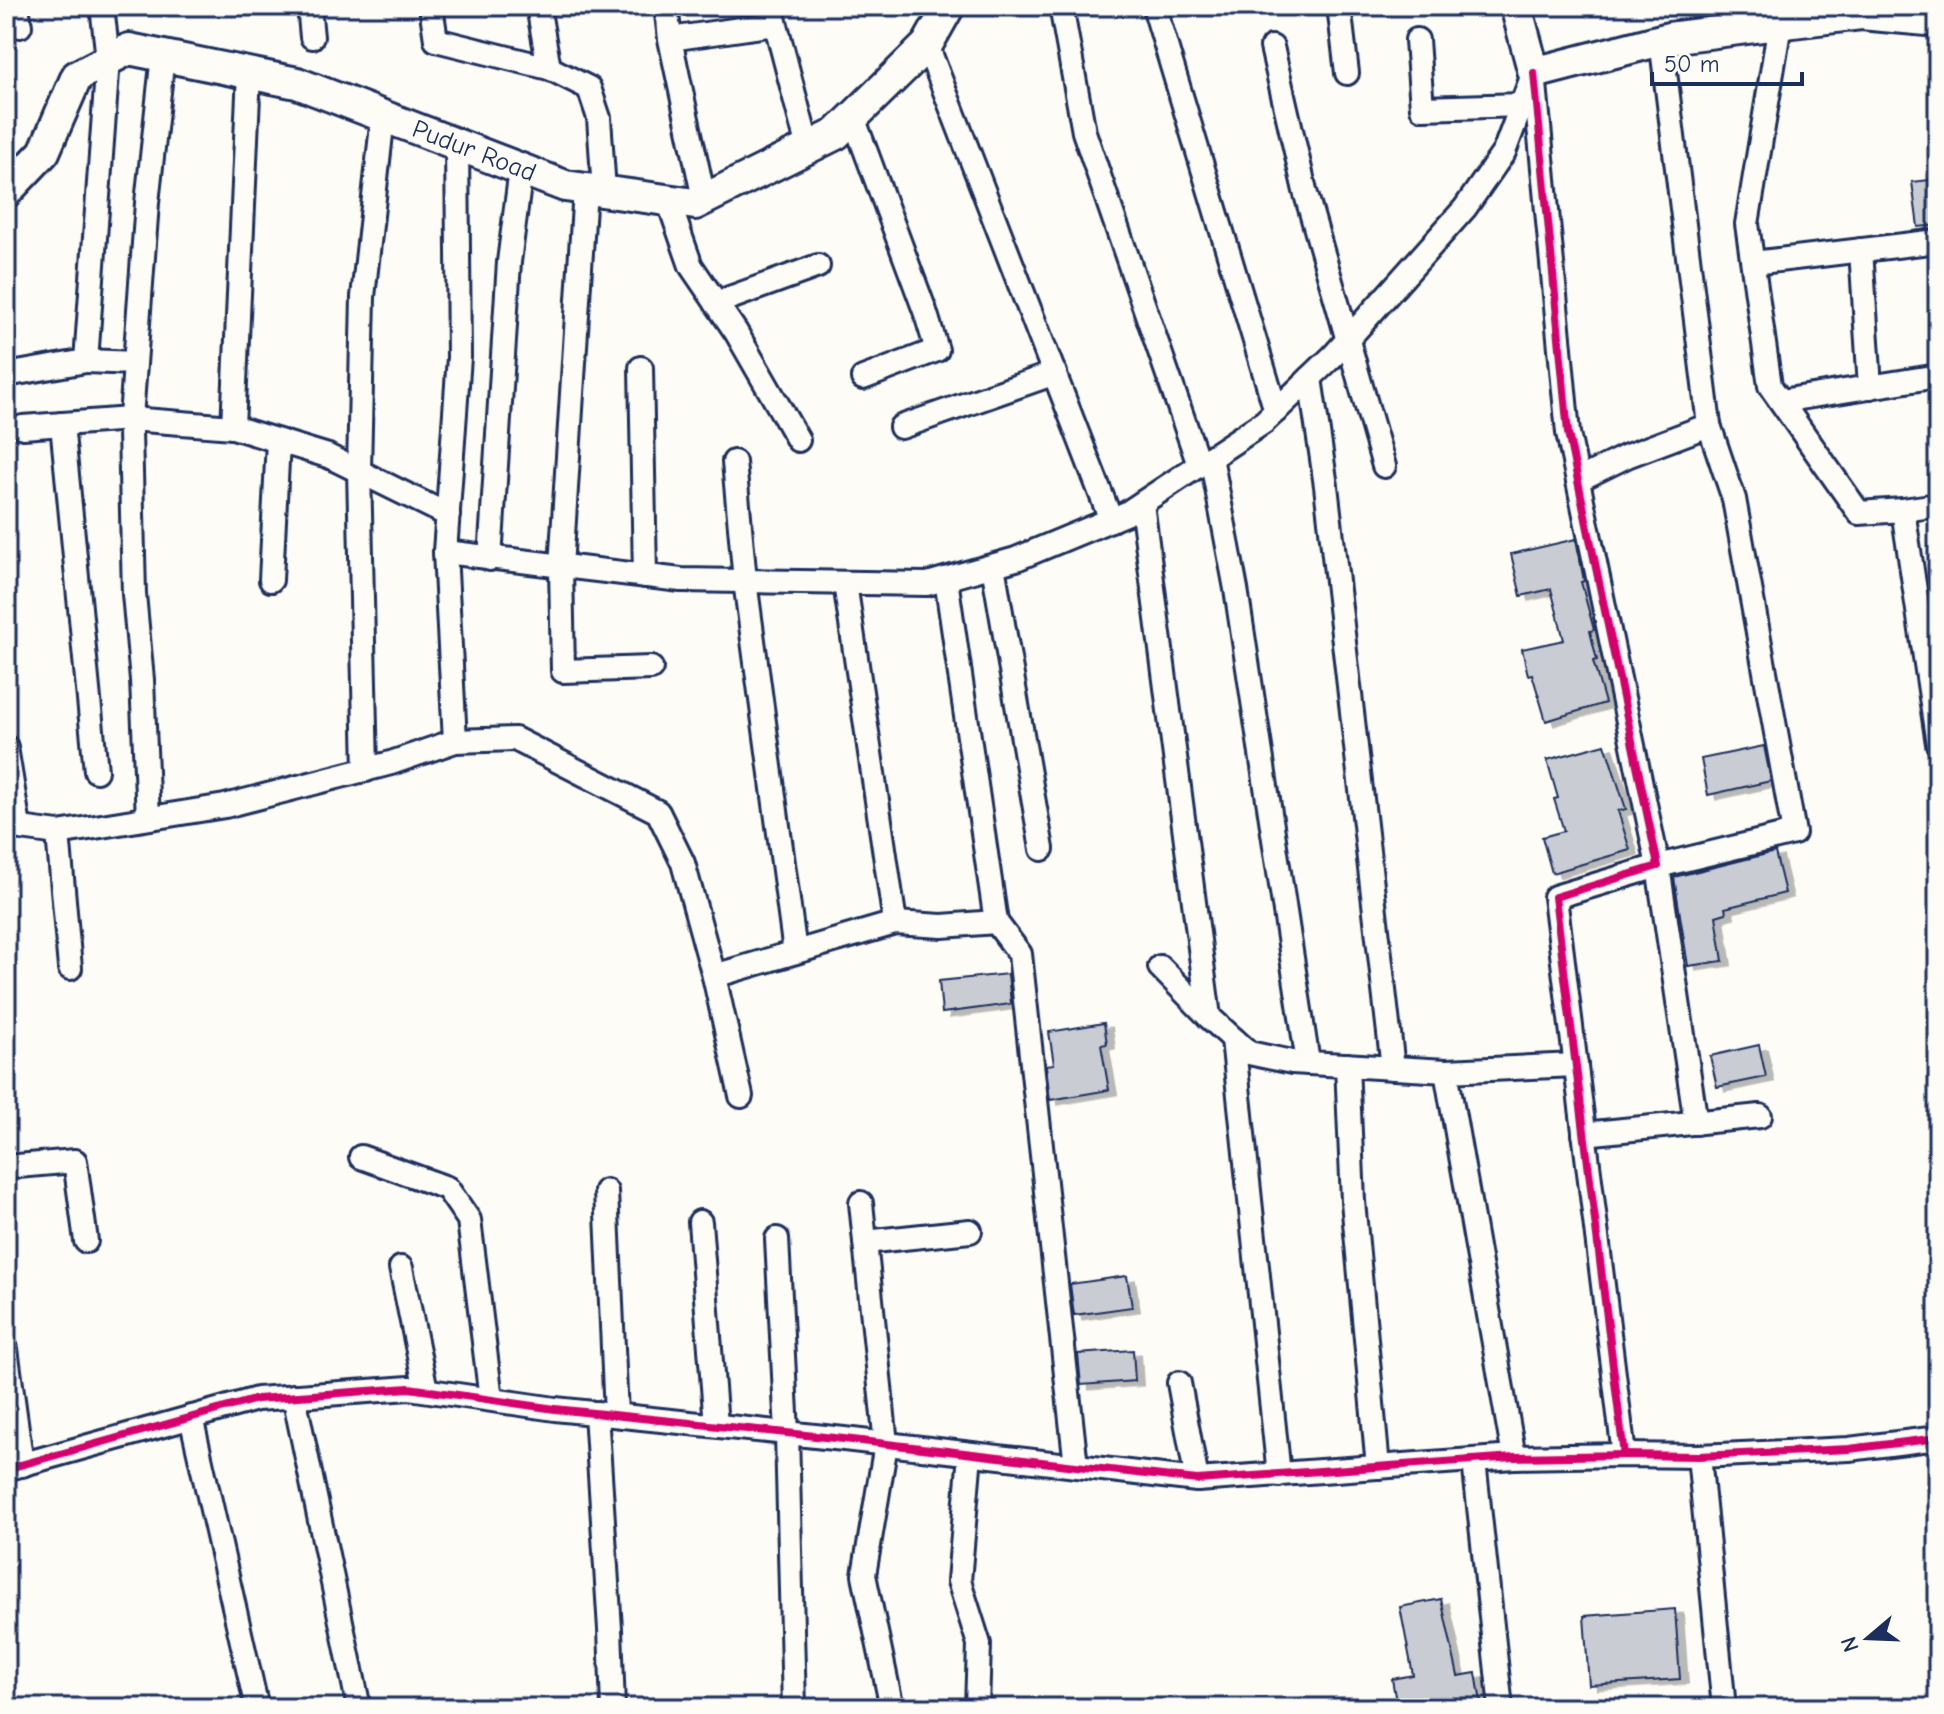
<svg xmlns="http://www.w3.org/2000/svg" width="1944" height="1714" viewBox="0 0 1944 1714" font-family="'Comic Neue',sans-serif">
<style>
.building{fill:#c9ccd3;stroke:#1b2f5e;stroke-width:2;filter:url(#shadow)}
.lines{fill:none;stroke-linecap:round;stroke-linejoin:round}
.street-casing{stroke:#1b2f5e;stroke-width:28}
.secondary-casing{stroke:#1b2f5e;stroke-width:36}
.street{stroke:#fdfcf7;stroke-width:22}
.secondary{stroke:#fdfcf7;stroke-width:30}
.cycleway-casing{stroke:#fdfcf7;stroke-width:13}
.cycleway{stroke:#d6006c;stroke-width:8}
.labels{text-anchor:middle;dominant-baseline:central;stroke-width:6;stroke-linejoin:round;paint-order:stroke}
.street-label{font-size:26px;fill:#1b2f5e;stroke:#fdfcf7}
</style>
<defs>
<filter id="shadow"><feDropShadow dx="8" dy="4.5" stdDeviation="0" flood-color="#0004"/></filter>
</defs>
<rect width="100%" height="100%" fill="#fdfcf7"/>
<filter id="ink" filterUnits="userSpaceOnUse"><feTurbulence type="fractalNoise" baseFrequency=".0125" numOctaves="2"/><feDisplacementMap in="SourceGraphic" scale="16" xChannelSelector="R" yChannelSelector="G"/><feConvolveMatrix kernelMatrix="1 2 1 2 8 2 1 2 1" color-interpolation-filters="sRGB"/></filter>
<g filter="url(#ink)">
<g class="building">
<path d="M1938 179V225L1918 227 1912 182Z"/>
<path d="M1576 539 1584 581 1581 582 1594 630 1590 631 1597 660 1593 661 1605 703 1546 721 1532 674 1528 675 1522 649 1564 640 1551 589 1521 596 1511 554Z"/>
<path d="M1605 744 1626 809 1618 811 1630 850 1552 873 1542 837 1564 831 1554 799 1558 798 1547 760Z"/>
<path d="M1764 746 1771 781 1708 795 1701 759Z"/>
<path d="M1775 852 1785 893 1725 908 1726 913 1716 916 1723 961 1688 966 1674 877Z"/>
<path d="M1008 974 1011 1004 942 1013 939 981Z"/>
<path d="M1104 1023 1107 1044 1101 1045 1109 1090 1050 1100 1046 1065 1054 1064 1049 1032Z"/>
<path d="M1759 1045 1766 1077 1717 1087 1710 1056Z"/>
<path d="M1127 1276 1132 1307 1074 1315 1070 1284Z"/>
<path d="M1133 1350 1135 1381 1081 1385 1078 1354Z"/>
<path d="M1441 1599 1458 1676 1476 1673 1482 1708H1397L1392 1679 1413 1675 1400 1607Z"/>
<path d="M1675 1609 1680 1679 1589 1685 1584 1616Z"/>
</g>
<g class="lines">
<g class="street-casing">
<g id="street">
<path d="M17 6 20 26"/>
<path d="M102 6 108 59 86 361 135 363"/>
<path d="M309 6 312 37"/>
<path d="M431 6 436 40 549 68 538 6"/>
<path d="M666 6 670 39 704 199"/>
<path d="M771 6 808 148"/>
<path d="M1061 6 1084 132 1199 465"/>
<path d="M1154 6 1276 411"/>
<path d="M1339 6 1347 73"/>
<path d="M1780 24 1747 224 1770 386 1859 513 1903 510 1938 744"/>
<path d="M670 39 775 24"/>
<path d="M1417 40 1422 108 1522 105"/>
<path d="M1661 40 1709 425 1734 499 1794 833 1658 866 1696 1123"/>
<path d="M927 45 1111 520"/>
<path d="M1272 47 1305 191 1384 466"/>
<path d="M549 68 589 88 599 118 604 191"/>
<path d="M1534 73 1568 433 1658 866 1555 897 1624 1455"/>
<path d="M853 117 925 311 937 350 863 378"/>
<path d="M585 189 561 567 563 671 651 668"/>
<path d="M668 200 691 266 736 332 798 440"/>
<path d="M1861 250 1870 387"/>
<path d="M1753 263 1938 241"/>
<path d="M716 303 818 266"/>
<path d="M641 368 645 576"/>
<path d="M6 375 86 361"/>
<path d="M1310 378 1326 486 1393 1068"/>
<path d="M1781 401 1938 376"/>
<path d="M62 424 96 771"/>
<path d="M23 427 130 419 233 427 328 456 448 515"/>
<path d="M233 427 249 73"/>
<path d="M901 427 1055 373"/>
<path d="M1211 457 1236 589 1308 1063"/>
<path d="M734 462 745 581 795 952"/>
<path d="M1578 480 1627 456 1709 425"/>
<path d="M1142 504 1209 1017"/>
<path d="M1903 510 1938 505"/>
<path d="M445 552 681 580 927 584 1016 559 1127 513 1264 422 1333 356 1465 208 1504 152 1532 77"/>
<path d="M490 559 509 262 521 169"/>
<path d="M993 566 1042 849"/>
<path d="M946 579 996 922"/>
<path d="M271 580 278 441"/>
<path d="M845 583 895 923"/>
<path d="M455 741 445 552 459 357 457 144"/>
<path d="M6 747 19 827"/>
<path d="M366 770 359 470 363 297 383 116"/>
<path d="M148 818 142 680 134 594 130 431 147 203 163 55"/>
<path d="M6 826 58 833 225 806 391 763 455 741 515 739 658 812 683 863 714 976 741 1096"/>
<path d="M58 833 70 968"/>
<path d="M1160 967 1209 1017 1249 1053 1292 1062 1446 1071 1576 1065"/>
<path d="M714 976 895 923 942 926 996 922 1020 954 1076 1466"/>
<path d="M1233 1039 1279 1475"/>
<path d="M1347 1065 1353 1201 1378 1467"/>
<path d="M1446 1071 1514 1457"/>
<path d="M1584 1134 1760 1116"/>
<path d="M361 1157 447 1188 469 1220 491 1399"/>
<path d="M6 1167 75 1161 86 1241"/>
<path d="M606 1191 616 1415"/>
<path d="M861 1203 886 1444 864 1575 892 1708"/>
<path d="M700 1222 716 1425"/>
<path d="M777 1239 787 1433 794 1708"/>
<path d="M865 1242 970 1231"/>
<path d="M401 1268 426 1390"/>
<path d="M6 1349 22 1465"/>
<path d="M1179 1383 1197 1480"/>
<path d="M294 1396 359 1708"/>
<path d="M596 1413 610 1629 613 1708"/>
<path d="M191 1417 257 1708"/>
<path d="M970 1454 959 1581 979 1644 977 1708"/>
<path d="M1699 1456 1724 1708"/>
<path d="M1474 1461 1501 1708"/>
<path d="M6 1469 257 1399 409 1388 555 1409 844 1439 1197 1480 1514 1457 1624 1455 1699 1456 1849 1449 1938 1438"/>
</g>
</g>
<g class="secondary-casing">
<g id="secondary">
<path d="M1516 6 1534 73 1669 38 1801 21 1861 14 1938 21"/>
<path d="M6 192 44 152 77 76 129 49 297 83 565 186 695 204 836 134 927 45 949 6"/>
</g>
</g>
<use href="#street" class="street"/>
<use href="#secondary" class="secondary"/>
<g class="cycleway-casing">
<g id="cycleway">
<path d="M1534 73 1568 433 1658 866 1555 897 1624 1455"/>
<path d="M6 1469 257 1399 409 1388 555 1409 844 1439 1197 1480 1514 1457 1624 1455 1699 1456 1849 1449 1938 1438"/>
</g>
</g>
<use href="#cycleway" class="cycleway"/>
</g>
</g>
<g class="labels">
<g class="street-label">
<text transform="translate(474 151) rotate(21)">Pudur Road</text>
</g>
</g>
<rect width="1944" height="1714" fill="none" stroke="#fdfcf7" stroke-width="32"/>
<rect x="16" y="16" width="1912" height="1682" fill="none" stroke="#1b2f5e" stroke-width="3" filter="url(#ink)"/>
<g transform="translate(1868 1638) rotate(251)" stroke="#fdfcf7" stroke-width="6" paint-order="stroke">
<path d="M0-6L14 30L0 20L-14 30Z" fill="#1b2f5e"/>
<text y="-12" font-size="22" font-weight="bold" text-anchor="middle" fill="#1b2f5e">N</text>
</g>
<path d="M1652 72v12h150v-12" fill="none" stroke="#1b2f5e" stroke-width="4"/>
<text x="1664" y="72" font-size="24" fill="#1b2f5e" stroke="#fdfcf7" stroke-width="6" paint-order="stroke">50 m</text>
</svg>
